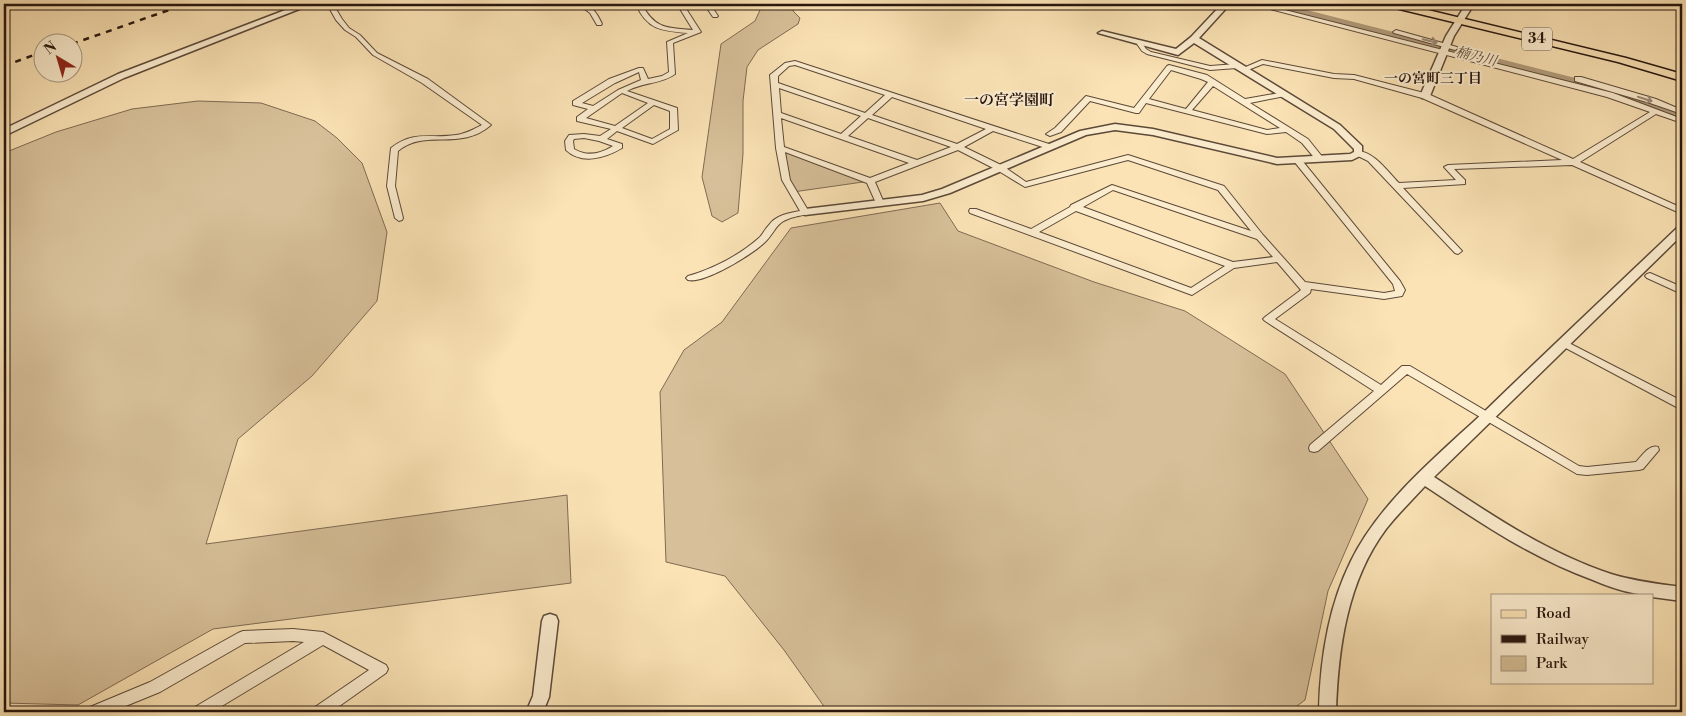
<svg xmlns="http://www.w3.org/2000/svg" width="1686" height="716" viewBox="0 0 1686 716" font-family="'Libre Bodoni','Noto Serif JP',serif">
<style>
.green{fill:#d7c099;stroke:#7f6b54}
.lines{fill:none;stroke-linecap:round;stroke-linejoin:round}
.river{fill:#b39d7d;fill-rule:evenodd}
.minor-casing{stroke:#5c4938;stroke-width:2}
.tertiary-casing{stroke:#5c4938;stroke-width:3}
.primary-casing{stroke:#27160f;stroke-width:3}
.minor{fill:#fcedcf;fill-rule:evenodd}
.tertiary{fill:#fcedcf;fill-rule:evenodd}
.primary{fill:#fbe3b5;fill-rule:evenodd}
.rail{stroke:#27160f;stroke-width:2.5;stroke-dasharray:6 6;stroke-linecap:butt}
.oneway{stroke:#9c8c79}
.labels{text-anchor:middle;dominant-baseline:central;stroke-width:4;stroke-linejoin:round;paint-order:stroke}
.shield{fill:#fcedcf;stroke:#675649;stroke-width:1}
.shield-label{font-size:14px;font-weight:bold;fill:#27160f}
.far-water-label{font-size:14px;font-style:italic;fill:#5f4c3b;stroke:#fcedcf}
.far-neighbourhood-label{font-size:14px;font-weight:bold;fill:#27160f;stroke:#fcedcf}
.far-quarter-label{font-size:15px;font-weight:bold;fill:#27160f;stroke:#fcedcf}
</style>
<rect width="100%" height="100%" fill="#fbe3b5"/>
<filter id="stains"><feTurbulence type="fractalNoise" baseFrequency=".004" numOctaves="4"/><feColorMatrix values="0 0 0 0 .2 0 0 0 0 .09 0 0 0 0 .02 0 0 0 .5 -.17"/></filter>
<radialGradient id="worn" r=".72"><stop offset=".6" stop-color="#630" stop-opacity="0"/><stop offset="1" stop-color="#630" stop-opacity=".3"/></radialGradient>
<g class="green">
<path d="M754 4H789L794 12 800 18 798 24 758 50 747 67 743 101V154L738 213 722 222 712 216 702 177 721 44 755 21 760 10Z"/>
<path d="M198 101 261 103 315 121 337 138 362 163 387 232 377 301 312 376 238 439 206 544 567 495 571 583 213 629 78 705 4 703V153L56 132 132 109Z"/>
<path d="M780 148 870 181 793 192Z"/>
<path d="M940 203 958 231 1094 282 1185 311 1285 374 1368 499 1328 591 1305 700 1289 712H828L784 650 725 576 666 562 660 392 684 350 722 322 791 228Z"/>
</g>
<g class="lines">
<path class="river" d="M1261 4H1283L1607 86 1682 111V121L1597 92 1263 7Z"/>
<g class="minor-casing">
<g id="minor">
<path d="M10 4H17L4 11V7Z"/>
<path d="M327 4H333L342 19 349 28 360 35 377 53 428 79 491 125C460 152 425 128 398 151L395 186 403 218 402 220 399 221 395 218 387 186 391 148C414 130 430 139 456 135 465 134 474 129 482 125L422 83 373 55 356 37 345 30 336 20Z"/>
<path d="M578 4C591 3 597 13 602 24L601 25H597L590 13Z"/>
<path d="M636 4H642C654 29 668 28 693 30L677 4H683L701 32 673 43 675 74C662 84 643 82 627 91L677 108 678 130 653 144 617 131 607 139 622 144V148C605 158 582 165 566 150L565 141 569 135 584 134 600 136 611 129 577 121V117L588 109 573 105V101L609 79 639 68H643L648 79 662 76 669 72 667 42 688 33C662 31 647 30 636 4ZM639 72 641 80 618 90 593 106 582 103 615 83ZM622 93 648 103 615 126 586 118ZM654 105 670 111V129L652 139 622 128ZM584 138 599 141 613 146C600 154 587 157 574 149L573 141 574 139Z"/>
<path d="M704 4H710L718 16 717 17H713Z"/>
<path d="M1164 4H1175L1172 6Z"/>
<path d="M1251 4H1261L1613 93 1682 119V123L1656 114 1580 162 1682 208V214L1572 165 1454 169 1465 180V184L1403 188 1462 251 1458 254 1455 253 1368 161 1356 155V151C1373 150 1388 172 1399 183L1456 180 1444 167 1448 165 1562 160 1422 98 1354 79 1334 78 1263 64 1243 72 1239 70 1241 69 1262 60 1334 74 1354 75 1428 94 1573 159 1650 112 1607 97Z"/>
<path d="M1396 30 1457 47 1458 48 1455 50 1394 33 1393 32Z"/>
<path d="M1138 43H1142L1146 49 1151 52 1210 66 1237 64 1240 66 1237 68 1210 70 1147 54 1142 51 1137 44Z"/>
<path d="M795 61 1052 145V149H1049L993 131 964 147 1003 166 1026 182 1128 155 1224 186 1263 235 1305 282 1384 293 1395 291 1393 284 1293 160 1297 158H1300L1400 281 1405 290 1402 296 1384 299 1311 289 1310 293 1275 319 1381 385 1402 366H1410L1579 466 1587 467 1636 462C1642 456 1649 444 1658 447L1659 450 1643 469 1639 470 1587 475 1577 474 1407 374 1318 451 1314 452 1310 451 1309 448 1310 445 1374 391 1265 321 1263 319 1265 317 1301 290 1277 262 1234 268 1192 295 970 213 969 211 970 209H976L1031 229 1070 207 1071 205 1112 185 1251 231 1218 190 1128 160 1025 187 997 170 958 150 875 182 884 203 880 206 876 203 867 183 785 152 790 180 809 212 808 214C799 216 790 217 782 222 775 227 773 234 767 240 755 253 705 284 688 280L686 278 688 276C713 269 740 255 760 237 763 234 765 229 769 225 776 215 789 213 800 211L782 180 776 148 770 75 785 63ZM795 65 885 95 865 113 778 83V76L789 66ZM779 88 861 116 841 134 781 113ZM892 97 986 129 957 144 872 115ZM781 118 909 163 870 178 784 147ZM868 118 951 147 917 160 848 136ZM1113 190 1257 239 1273 257 1233 262 1083 207ZM1076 211 1225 266 1191 288 1039 232Z"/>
<path d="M1169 65 1207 75 1245 99 1285 92V96L1250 103 1308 139 1324 159 1323 161H1317L1302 143 1286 132 1267 134 1146 103 1139 113H1136L1090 101 1061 132 1050 136 1046 134 1055 128 1086 96 1134 108 1167 66ZM1171 70 1201 79 1208 82 1186 109 1149 99ZM1213 86 1280 128 1267 130 1192 110Z"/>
<path d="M1575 77H1581L1656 99 1682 110V114L1650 103 1575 81Z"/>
<path d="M1650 273 1682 287V294L1647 278 1645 276 1647 274Z"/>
<path d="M1565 341 1682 401V410L1562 346 1560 344 1562 342Z"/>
<path d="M293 629 323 632 386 665 388 669 386 673 331 712H313L315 707 369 670 323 645 212 712H193L195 707 304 642 293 641 245 643 160 692 111 712H88L90 707 150 682 238 633 243 631Z"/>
</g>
</g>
<g class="tertiary-casing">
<g id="tertiary">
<path d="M301 4H312L124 78 4 136V129L118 74Z"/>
<path d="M1222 4H1230L1199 38 1340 125 1362 146V155L1352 160 1277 164 1153 135 1115 130 1086 135 950 193 923 201 805 215 800 212 805 209 922 195 942 189 1080 131 1115 124 1153 129 1277 158 1350 154 1354 152V149L1334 129 1194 43 1178 55 1098 33 1102 31 1176 49 1191 37Z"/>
<path d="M1466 4H1474L1454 36 1430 96 1428 98H1422L1420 96 1446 36Z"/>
<path d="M1682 226V235L1434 477C1490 514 1547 553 1611 574 1634 581 1658 584 1682 587V601L1652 597V595C1632 595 1612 588 1593 580 1532 558 1479 522 1425 486 1412 500 1398 514 1386 529 1347 581 1338 649 1336 712H1319C1320 662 1328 607 1351 561 1379 503 1437 456 1484 412 1548 350 1613 289 1678 227Z"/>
<path d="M550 614 556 616 558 621 549 697 543 712H526L533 696 542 621 544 616Z"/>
</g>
</g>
<g class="primary-casing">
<path id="primary" d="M1386 4H1403L1626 58 1682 74V81L1618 62 1387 6Z"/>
</g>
<use href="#minor" class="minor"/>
<use href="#tertiary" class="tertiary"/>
<use href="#primary" class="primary"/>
<g class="rail">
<path d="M72 44 186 4"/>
<path d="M4 66 42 52"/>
</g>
</g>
<defs><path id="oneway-shaft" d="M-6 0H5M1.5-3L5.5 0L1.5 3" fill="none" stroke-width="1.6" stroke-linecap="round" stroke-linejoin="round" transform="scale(1.25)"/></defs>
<g class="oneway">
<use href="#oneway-shaft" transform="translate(1430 41) rotate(14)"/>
<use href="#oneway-shaft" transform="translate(1645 99) rotate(18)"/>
</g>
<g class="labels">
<rect class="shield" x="1522" y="27.5" width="30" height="23" rx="4"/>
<g class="shield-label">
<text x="1537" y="39">34</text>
</g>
<g class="far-water-label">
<text transform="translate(1476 57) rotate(14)">楠乃川</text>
</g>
<g class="far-neighbourhood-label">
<text x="1433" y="79">一の宮町三丁目</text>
</g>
<g class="far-quarter-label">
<text x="1009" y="100">一の宮学園町</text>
</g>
</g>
<rect width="1686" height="716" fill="none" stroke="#fbe3b5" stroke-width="20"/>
<rect x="5" y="5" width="1676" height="706" fill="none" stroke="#27160f" stroke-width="2.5"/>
<rect x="10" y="10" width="1666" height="696" fill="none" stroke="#27160f"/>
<rect x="1491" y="594" width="162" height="90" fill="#fcedcf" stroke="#a79782"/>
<rect x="1501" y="610" width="25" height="8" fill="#fbe3b5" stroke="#a79782"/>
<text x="1536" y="618" font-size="15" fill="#27160f">Road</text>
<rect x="1501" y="635" width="25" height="8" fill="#27160f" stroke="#a79782"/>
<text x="1536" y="644" font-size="15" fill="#27160f">Railway</text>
<rect x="1501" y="656" width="25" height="15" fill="#d7c099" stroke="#a79782"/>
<text x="1536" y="668" font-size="15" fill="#27160f">Park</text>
<g transform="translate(58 58) rotate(322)"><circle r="24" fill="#fcedcf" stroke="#a79782"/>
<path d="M0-4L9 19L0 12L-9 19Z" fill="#8f2418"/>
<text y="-8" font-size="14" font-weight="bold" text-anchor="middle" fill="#27160f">N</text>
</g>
<rect width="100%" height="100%" filter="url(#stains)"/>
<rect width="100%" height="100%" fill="url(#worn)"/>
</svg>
